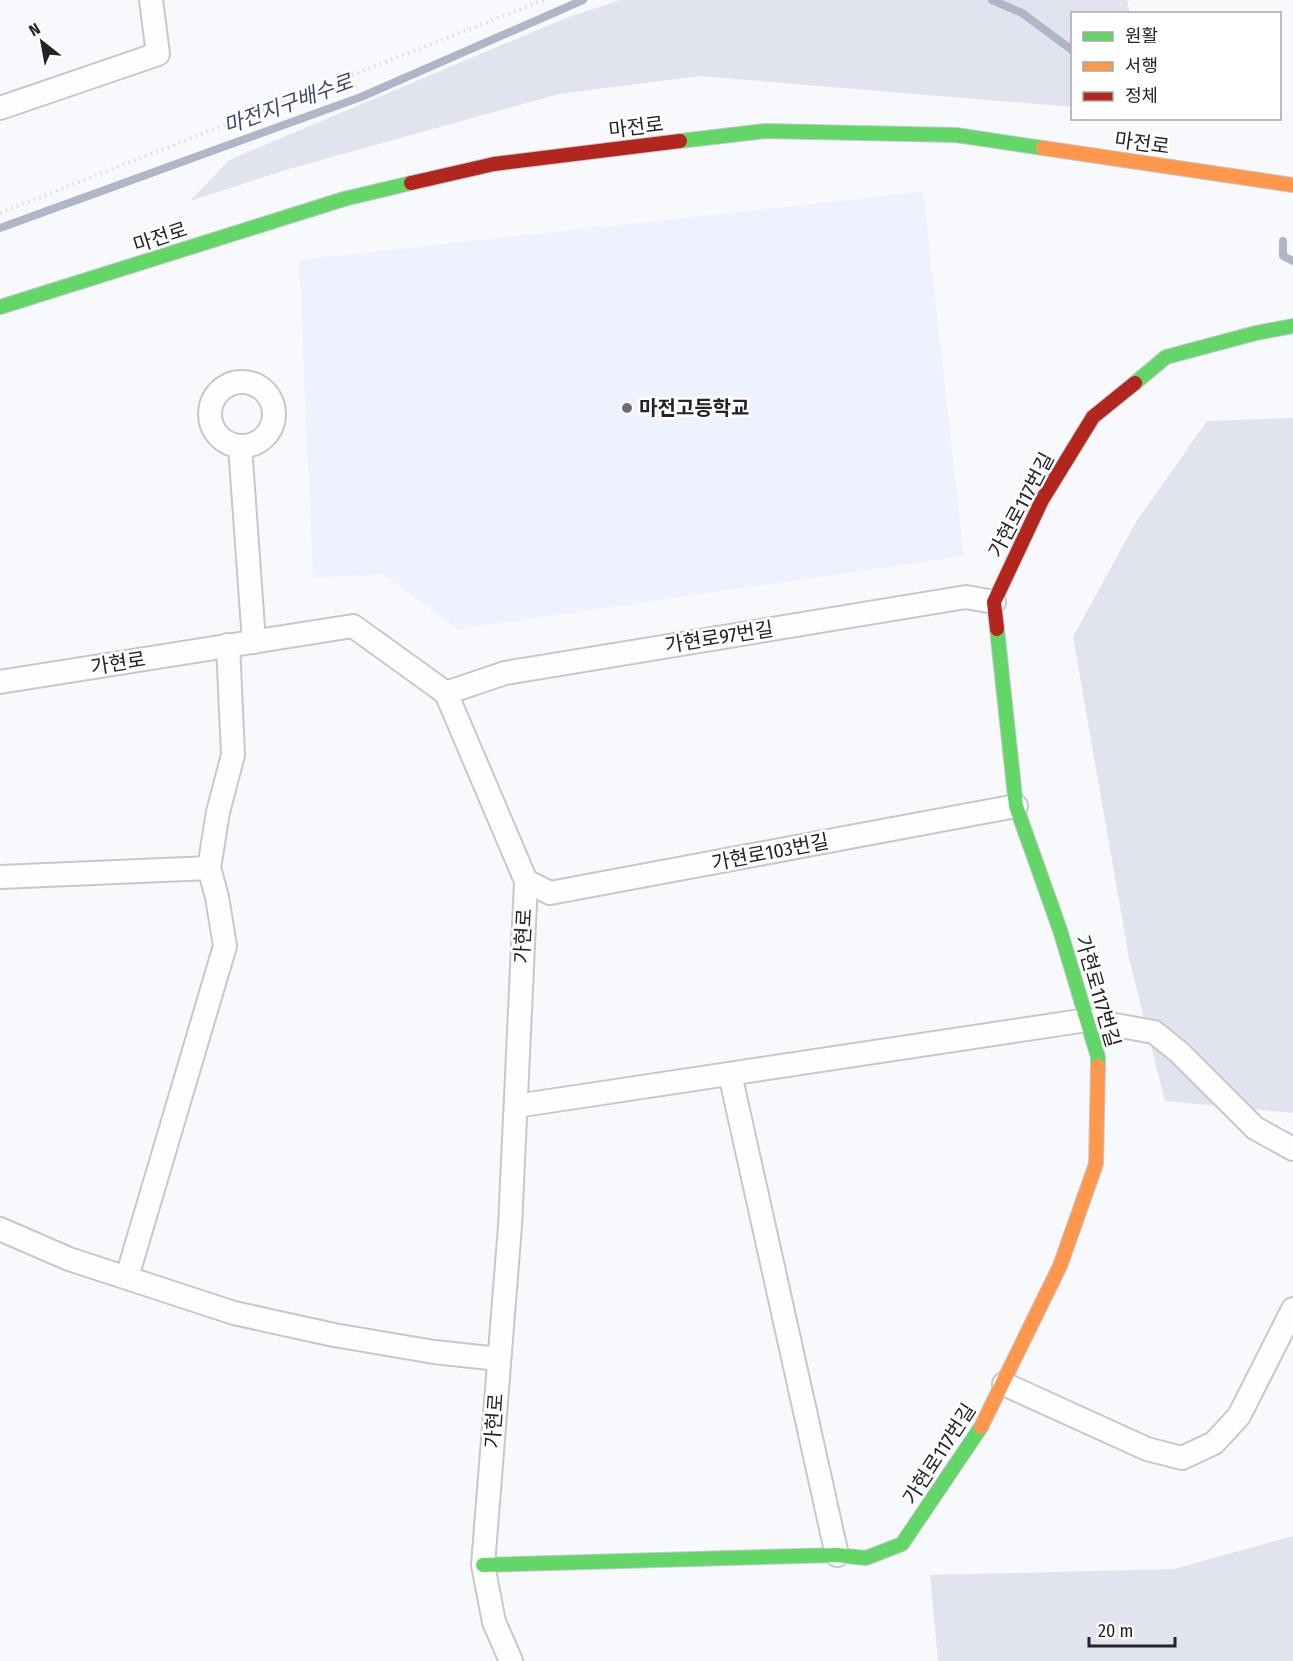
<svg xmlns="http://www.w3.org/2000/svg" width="1293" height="1661" viewBox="0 0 1293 1661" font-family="'Fira Sans Condensed','Noto Sans KR',sans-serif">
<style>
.built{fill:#eef1fe}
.green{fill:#e1e4ef}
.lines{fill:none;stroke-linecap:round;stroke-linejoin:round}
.stream{stroke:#b1b5ca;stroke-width:8}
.street-casing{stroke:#c7c8cc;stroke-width:26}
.fast-casing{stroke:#c7c8cc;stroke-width:16}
.slow-casing{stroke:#c7c8cc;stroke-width:16}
.jam-casing{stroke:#c7c8cc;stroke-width:16}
.path{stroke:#ddddde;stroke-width:4;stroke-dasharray:1.5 4.5;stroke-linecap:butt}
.street{stroke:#fefeff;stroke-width:22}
.fast{stroke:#63d668;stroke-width:14}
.slow{stroke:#ff974d;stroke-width:14}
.jam{stroke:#b3261e;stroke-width:14}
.poi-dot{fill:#6e6f73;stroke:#fff;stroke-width:2}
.labels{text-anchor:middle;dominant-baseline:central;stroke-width:5;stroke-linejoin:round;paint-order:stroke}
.street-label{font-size:20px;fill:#232429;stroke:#fff}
.poi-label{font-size:20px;font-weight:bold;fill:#232429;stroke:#fff;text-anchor:start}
.water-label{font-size:21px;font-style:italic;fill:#414873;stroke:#fff}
</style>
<rect width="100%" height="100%" fill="#f8f9fc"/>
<path class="built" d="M923 192 964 556 458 629 382 574 313 578 299 260Z"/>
<g class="green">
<path d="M620 0H1127L1130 13 1072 14V107L700 76 559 94 289 169 190 201 229 160 566 18Z"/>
<path d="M1293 418V1113L1165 1101 1129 958 1073 637 1136 522 1207 421Z"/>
<path d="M1293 1536V1661H938L930 1575 1174 1569Z"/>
</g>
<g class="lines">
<g class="stream">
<path d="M992 0 1022 13 1072 50"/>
<path d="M0 228 361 97 583 0"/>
<path d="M1283 241V256L1293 261"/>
</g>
<g class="street-casing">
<g id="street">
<path d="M0 108 158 54 151 0"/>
<circle cx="242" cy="414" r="32"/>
<path d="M240 446 254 642"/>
<path d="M0 682 353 626 446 693 526 881 510 1226 483 1565 494 1622 511 1661"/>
<path d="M446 693 505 673 966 597 994 602"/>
<path d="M209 868 218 812 233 755 228 645"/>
<path d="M0 877 209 868 217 897 225 946 127 1277"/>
<path d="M526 881 550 893 1016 806"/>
<path d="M730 1074 837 1555"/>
<path d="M516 1106 1087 1020 1154 1032 1180 1053 1255 1128 1293 1149"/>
<path d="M0 1229 69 1259 234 1313 334 1335 434 1352 499 1359"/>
<path d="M1004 1384 1147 1449 1182 1458 1214 1443 1239 1416 1293 1309"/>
</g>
</g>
<g class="fast-casing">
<g id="fast">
<path d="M680 141 765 131 956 135 1043 148"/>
<path d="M0 307 344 199 411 183"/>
<path d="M1135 383 1166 357 1256 333 1293 326"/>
<path d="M997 629 1016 806 1060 930 1098 1057V1066"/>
<path d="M483 1565 837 1555 866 1558 902 1544 981 1427"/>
</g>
</g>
<g class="slow-casing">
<g id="slow">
<path d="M1043 148 1293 185"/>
<path d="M981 1427 1060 1266 1096 1164 1098 1066"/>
</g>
</g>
<g class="jam-casing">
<g id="jam">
<path d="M411 183 494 164 680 141"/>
<path d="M997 629 994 602 1042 500 1093 417 1135 383"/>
</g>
</g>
<path class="path" d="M0 213 544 0"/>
<use href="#street" class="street"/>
<use href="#fast" class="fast"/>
<use href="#slow" class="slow"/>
<use href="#jam" class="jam"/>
</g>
<circle class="poi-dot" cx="627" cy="408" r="6"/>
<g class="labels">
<g class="street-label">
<text transform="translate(636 127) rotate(-7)">마전로</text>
<text transform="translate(1142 143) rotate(8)">마전로</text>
<text transform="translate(160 237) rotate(-18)">마전로</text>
<text transform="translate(1021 505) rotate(-62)">가현로117번길</text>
<text transform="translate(719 637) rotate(-9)">가현로97번길</text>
<text transform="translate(118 663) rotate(-9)">가현로</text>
<text transform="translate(770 852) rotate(-11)">가현로103번길</text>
<text transform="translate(523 936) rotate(-87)">가현로</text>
<text transform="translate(1098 991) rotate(74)">가현로117번길</text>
<text transform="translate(494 1421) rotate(-86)">가현로</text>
<text transform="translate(939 1454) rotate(-57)">가현로117번길</text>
</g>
<g class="poi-label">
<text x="639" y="408">마전고등학교</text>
</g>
<g class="water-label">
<text transform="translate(288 104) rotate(-20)">마전지구배수로</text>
</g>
</g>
<rect x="1071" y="12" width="210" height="108" fill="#ffffff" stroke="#a7a7a9" stroke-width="1.5"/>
<rect x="1083" y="32" width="30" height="9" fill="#63d668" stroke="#a7a7a9" stroke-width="1.5"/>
<text x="1125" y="42" font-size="18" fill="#232429">원활</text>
<rect x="1083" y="62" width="30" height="9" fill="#ff974d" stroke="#a7a7a9" stroke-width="1.5"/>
<text x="1125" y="72" font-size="18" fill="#232429">서행</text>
<rect x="1083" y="92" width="30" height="9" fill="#b3261e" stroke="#a7a7a9" stroke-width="1.5"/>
<text x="1125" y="102" font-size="18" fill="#232429">정체</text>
<g transform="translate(42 42) rotate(329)" stroke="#ffffff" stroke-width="4.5" paint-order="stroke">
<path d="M0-4.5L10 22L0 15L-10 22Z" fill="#232429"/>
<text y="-9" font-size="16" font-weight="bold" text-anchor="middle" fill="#232429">N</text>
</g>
<path d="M1089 1637v9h86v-9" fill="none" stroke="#232429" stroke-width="3"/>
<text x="1098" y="1637" font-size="18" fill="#232429" stroke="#ffffff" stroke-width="4.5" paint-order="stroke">20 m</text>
</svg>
